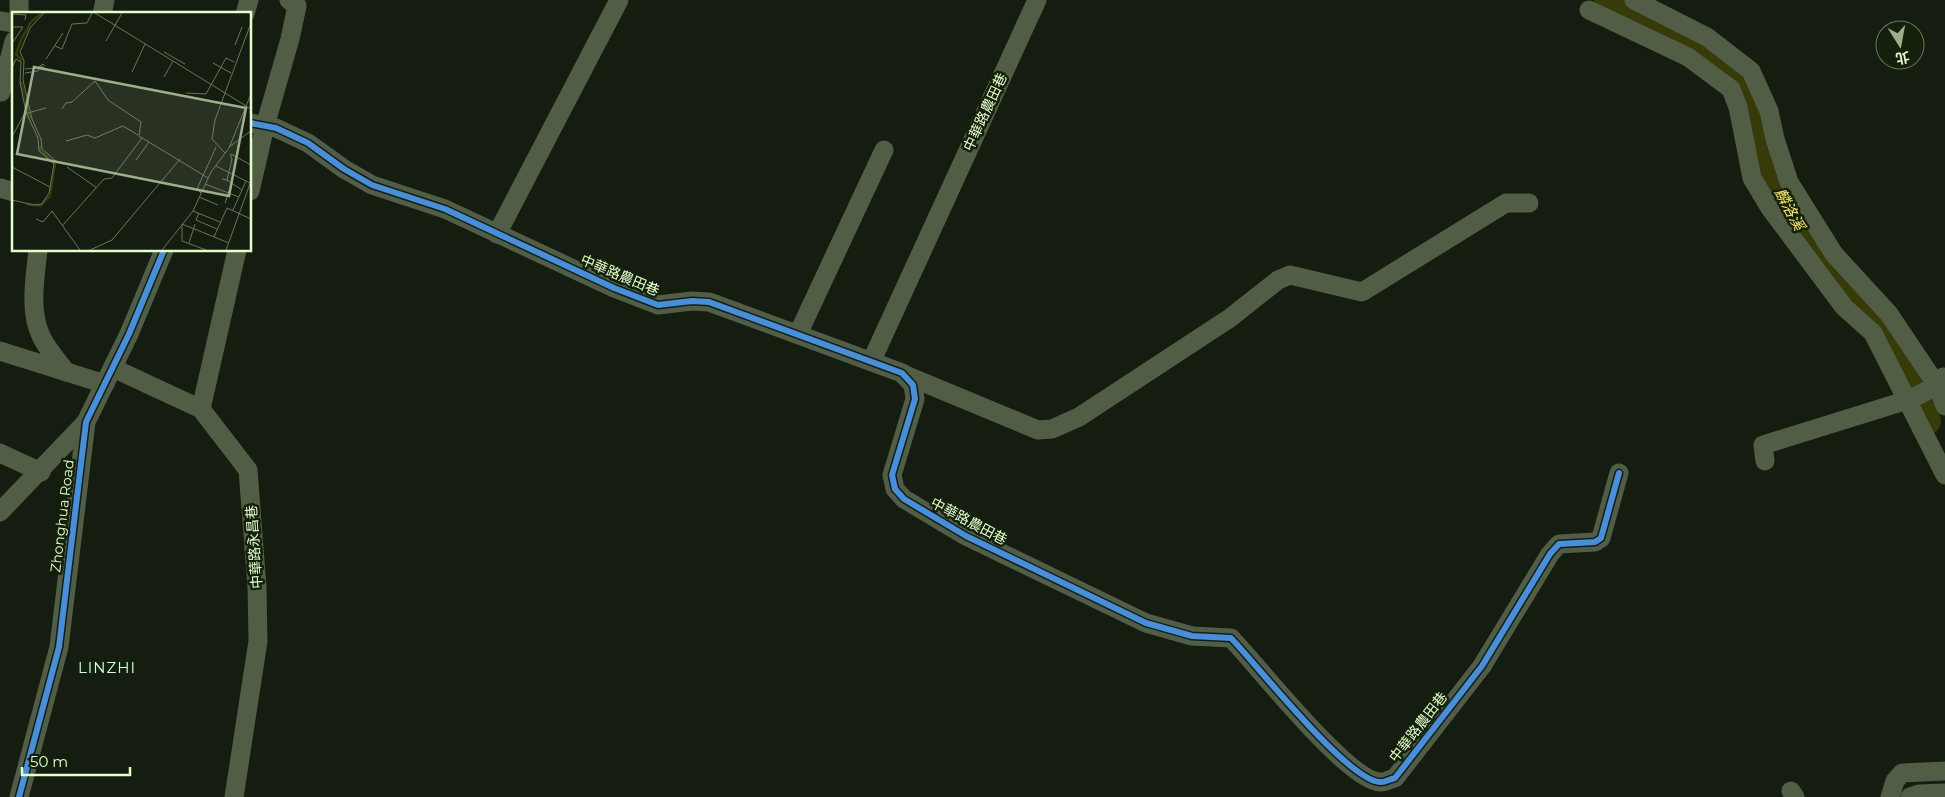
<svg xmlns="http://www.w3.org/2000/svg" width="1945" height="797" viewBox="0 0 1945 797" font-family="Montserrat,'Noto Sans TC',sans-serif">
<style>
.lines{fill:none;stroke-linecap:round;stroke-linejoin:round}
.river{stroke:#373b08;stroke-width:26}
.minor{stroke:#515d45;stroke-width:19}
.cycleway-casing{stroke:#14200c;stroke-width:9}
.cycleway{stroke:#468fdf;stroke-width:6}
.labels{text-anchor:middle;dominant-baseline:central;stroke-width:5;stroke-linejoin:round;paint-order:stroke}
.street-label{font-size:14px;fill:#e3ffcb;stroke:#14200c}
.water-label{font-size:15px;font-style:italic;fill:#ffed59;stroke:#14200c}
.neighbourhood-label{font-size:15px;letter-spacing:1px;fill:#cdfff4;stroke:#14200c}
.inset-river{fill:none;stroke:#373b08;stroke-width:2.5}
.inset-road{fill:none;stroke:#67775b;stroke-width:1}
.view{fill:#9bb08a;fill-opacity:0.15;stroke:#9bb08a;stroke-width:2.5}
.inset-edge{fill:none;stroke:#e3ffcb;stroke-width:2.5}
</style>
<rect width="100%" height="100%" fill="#151c10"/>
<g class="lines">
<path class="river" d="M1607 0 1611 6 1738 70 1751 102 1780 195 1838 289 1872 313 1928 421"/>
<g class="minor">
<path d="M1634 0 1707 37 1751 71 1769 111 1775 139 1789 182 1834 254 1889 314 1936 384 1945 406"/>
<path d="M1589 10 1688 57 1731 89 1738 107 1752 178 1770 208 1844 307 1873 333 1945 475"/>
<path d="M19 14V0"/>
<path d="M102 14 105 0"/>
<path d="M245 14 249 0"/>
<path d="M0 21 14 23"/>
<path d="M1 92 14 41"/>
<path d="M250 123 276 128 308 143 344 169 372 185 445 209 614 288 658 305 692 301 709 302 902 373 913 385 915 399 892 475 895 489 904 499 966 536 1146 623 1192 636 1231 638C1257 665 1348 781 1380 782 1384 783 1390 779 1395 778L1482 666 1550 554 1559 544 1595 542 1601 538 1619 473"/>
<path d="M0 188 14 192"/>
<path d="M250 191 265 126 290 39 297 6 289 0"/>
<path d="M497 234 619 0"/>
<path d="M38 250C35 277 29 311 41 336 47 349 58 361 66 372"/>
<path d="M798 334 884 150"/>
<path d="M0 351 105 384"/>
<path d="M872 360 1037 0"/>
<path d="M113 368 201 409 248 470 257 587 258 641 234 797"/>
<path d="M903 374 1038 430 1052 429 1079 417 1230 318 1278 280 1290 275 1362 292 1506 203H1529"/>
<path d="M201 409 237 250"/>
<path d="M0 453 41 472"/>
<path d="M1765 461 1763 445 1911 399 1930 389 1943 377"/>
<path d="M0 512 86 422"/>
<path d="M1791 791 1795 797"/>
<path d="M19 797 59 647 86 422 129 334 164 250"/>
<path d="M1890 797 1895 781 1902 773 1945 771"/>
<path d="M1910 797 1919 794 1945 793"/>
</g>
<g class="cycleway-casing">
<g id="cycleway">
<path d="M250 123 276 128 308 143 344 169 372 185 445 209 614 288 658 305 692 301 709 302 902 373 913 385 915 399 892 475 895 489 904 499 966 536 1146 623 1192 636 1231 638C1257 665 1348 781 1380 782 1384 783 1390 779 1395 778L1482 666 1550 554 1559 544 1595 542 1601 538 1619 473"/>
<path d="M19 797 59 647 86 422 129 334 164 250"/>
</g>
</g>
<use href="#cycleway" class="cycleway"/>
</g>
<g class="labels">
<g class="street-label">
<text transform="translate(985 112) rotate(-65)">中華路農田巷</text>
<text transform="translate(620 275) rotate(23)">中華路農田巷</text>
<text transform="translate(62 516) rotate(-83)">Zhonghua Road</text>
<text transform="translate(969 521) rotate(28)">中華路農田巷</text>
<text transform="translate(254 547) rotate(-94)">中華路永昌巷</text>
<text transform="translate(1418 727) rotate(-52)">中華路農田巷</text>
</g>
<g class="water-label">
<text transform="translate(1790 209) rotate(62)">麟洛溪</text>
</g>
<g class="neighbourhood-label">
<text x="107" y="667">LINZHI</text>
</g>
</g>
<g transform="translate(12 12)">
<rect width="239" height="239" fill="#151c10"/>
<path class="inset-river" d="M10 49 4 42 9 28 19 10 30 1M9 70 18 107M14 192 28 194 38 184 43 152 29 139 28 134"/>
<path class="inset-road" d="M32 1 18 16 8 40 12 49 11 68 20 107 29 127 30 137 44 149M83 1 239 97M0 2 14 3 13 8M0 15H11L1 30M94 29 110 1M223 33 230 15M43 34 50 37 60 12 75 11 80 1M152 40 173 52M34 47 51 21M201 51 219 61M0 56 4 47 9 50 8 71 14 100 26 126 27 139 42 152 37 181 30 192 22 193 0 188M13 57 25 56 31 52 33 54M120 60 133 32M13 61 26 59 29 54 38 59M152 65 161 49M174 81 194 82 214 46 222 50M50 97 54 91 60 90 83 69 96 88 129 110 127 124 196 166M0 125 12 102 34 96M54 129 75 123 83 126 111 114 126 123M217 135 239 119M213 141 200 127 203 108 239 11M219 142 239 153M124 148 137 130M204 154 238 171M0 155 38 175M55 155 85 176M210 167 215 168 220 147 218 142M215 168 230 178M193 172 227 185M189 181 185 177 204 135M187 185 206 193M213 191 219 173M221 198 234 169M181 199 208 210M187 201 184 208 205 217M24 207 31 210 40 199 68 238M50 214 92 167 100 166 130 126M202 225 215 196 239 207M177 231 183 212M78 238 100 228 168 147M150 238 181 199 199 160 217 136 239 82M194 238 170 229V212L217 231M214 238 239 169"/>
<path class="view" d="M22 55 234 96 217 184 5 142Z"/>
<rect width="239" height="239" class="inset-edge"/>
</g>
<g transform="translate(1900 45) rotate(169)"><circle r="24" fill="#14200c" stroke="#677958"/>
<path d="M0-4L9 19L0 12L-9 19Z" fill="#9bb08a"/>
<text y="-8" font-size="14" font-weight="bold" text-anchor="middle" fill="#e3ffcb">北</text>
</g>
<path d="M22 767v8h108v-8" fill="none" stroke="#e3ffcb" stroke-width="2.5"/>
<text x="30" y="767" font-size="15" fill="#e3ffcb" stroke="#14200c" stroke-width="4" paint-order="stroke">50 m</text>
</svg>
